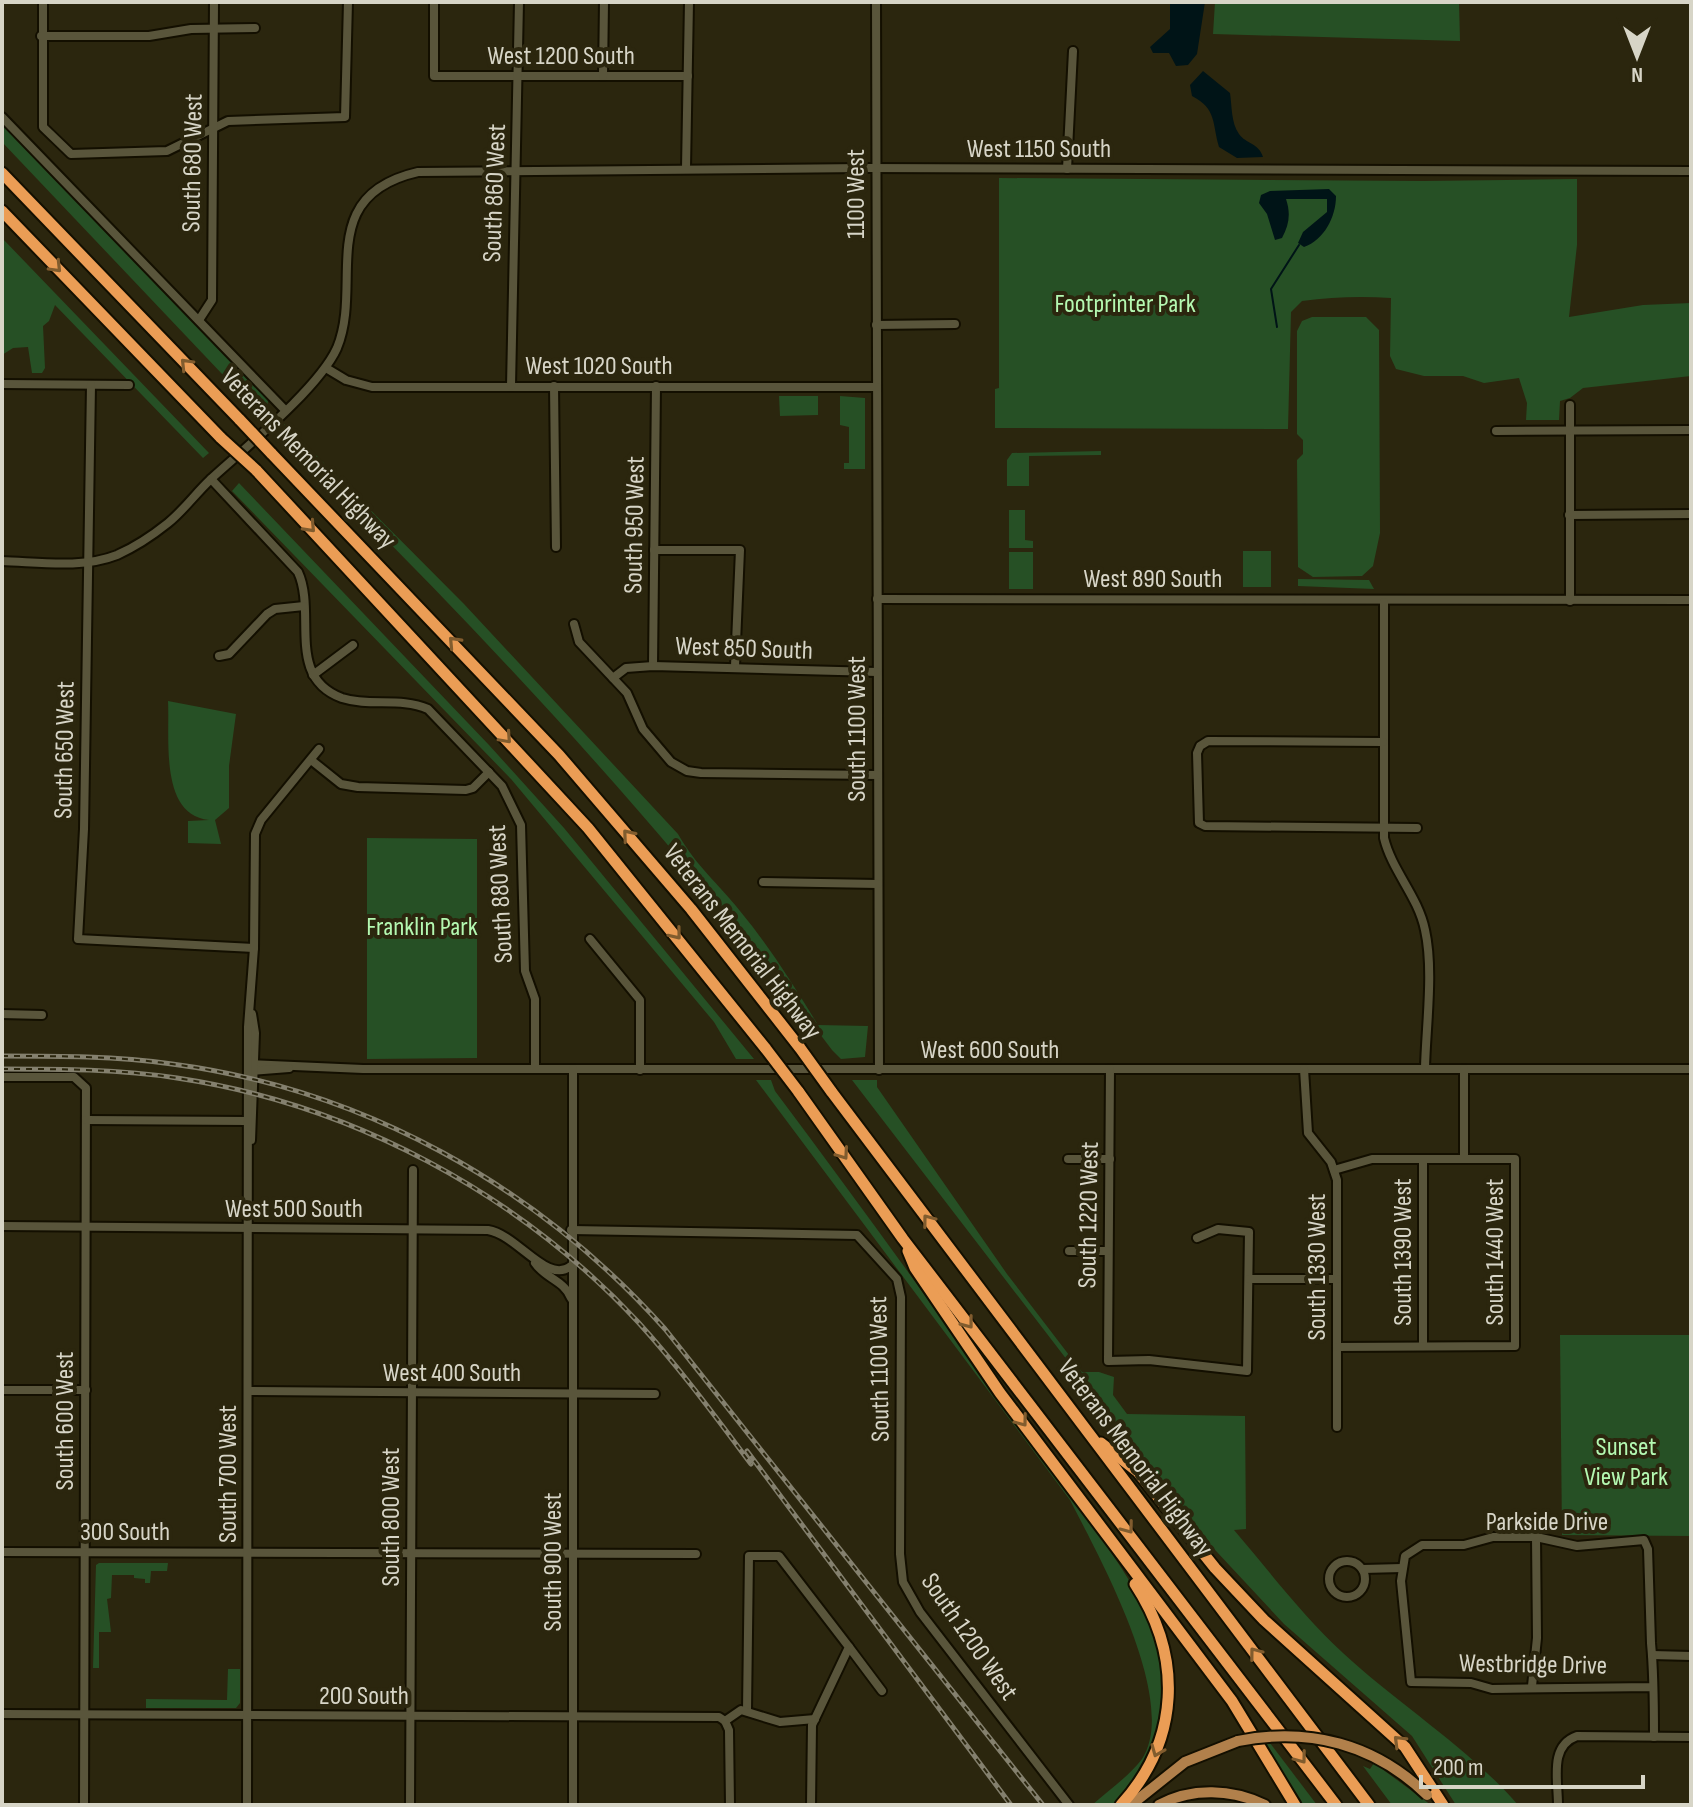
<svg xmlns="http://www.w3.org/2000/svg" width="1693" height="1807" viewBox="0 0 1693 1807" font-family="'Sofia Sans Condensed',sans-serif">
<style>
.green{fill:#265025}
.water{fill:#001417}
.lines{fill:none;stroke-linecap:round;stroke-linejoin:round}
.stream{stroke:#001417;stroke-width:2}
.minor-casing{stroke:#130f00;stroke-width:12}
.major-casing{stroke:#130f00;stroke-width:14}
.highway-casing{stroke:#130f00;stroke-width:15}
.minor{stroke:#59553b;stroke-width:8}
.major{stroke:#b1804b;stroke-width:10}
.highway{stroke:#eb9d55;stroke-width:11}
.rail-casing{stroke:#84806e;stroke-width:5}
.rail{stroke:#2b260e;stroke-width:2;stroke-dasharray:6;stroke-linecap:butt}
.major-bridge-casing{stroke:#130f00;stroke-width:14;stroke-linecap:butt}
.highway-bridge-casing{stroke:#130f00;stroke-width:15;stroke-linecap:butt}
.major-bridge{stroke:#b1804b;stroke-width:10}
.highway-bridge{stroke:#eb9d55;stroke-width:11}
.oneway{stroke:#815c2e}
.labels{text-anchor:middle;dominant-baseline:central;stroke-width:8;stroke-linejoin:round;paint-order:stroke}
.street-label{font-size:26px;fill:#d7d5c7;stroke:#2b260e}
.park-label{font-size:26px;fill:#b4f8b1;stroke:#2b260e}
</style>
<rect width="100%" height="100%" fill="#2b260e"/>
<g class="green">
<path d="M1215 2H1459L1460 41 1213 34Z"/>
<path d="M2 125 268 400 267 411 261 415 2 142Z"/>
<path d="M999 178 1423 181 1577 179V245L1569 317 1643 305 1691 303V376L1583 388 1570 398 1560 401 1559 420H1526L1527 403 1519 378 1484 383 1463 376H1424L1396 369 1390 356 1391 298C1361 296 1332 297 1302 301L1291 312 1288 429 995 428V389L999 388Z"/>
<path d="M2 238 209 453 203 458 55 305 49 321 43 326 45 368 42 373H32L28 347 13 348 2 355Z"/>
<path d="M1312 317H1366L1379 330 1380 533 1373 566 1362 576 1313 577 1298 567 1297 460 1303 454V440L1297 434V331L1302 321Z"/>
<path d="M779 396H818V415L780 416Z"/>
<path d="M840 396 865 398V469H844V463H849V427L840 425Z"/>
<path d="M285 424 464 604 678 834C696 866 718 883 740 911 770 947 794 986 818 1025L868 1026 865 1057 841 1059 832 1050C668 831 471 619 277 432Z"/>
<path d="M1101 451V455L1029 456V486H1007V460L1012 453Z"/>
<path d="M239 483 489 745 564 828 754 1059H736L714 1022 511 779 232 491Z"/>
<path d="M1009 510H1025V540L1033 541V548H1009Z"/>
<rect x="1243" y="551" width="28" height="36"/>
<rect x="1009" y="552" width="24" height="37"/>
<path d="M1298 579 1369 580 1374 589 1298 586Z"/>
<path d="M168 701 236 714 229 766V808L215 820 221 844 188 843V821L209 820C159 815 170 738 168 701Z"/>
<path d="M367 838 477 839V1058L367 1059Z"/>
<path d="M756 1080H771L775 1091C866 1212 954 1336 1043 1459 1075 1503 1142 1586 1156 1637 1173 1695 1158 1764 1114 1805H1092C1108 1791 1129 1776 1142 1759 1180 1701 1098 1555 1070 1500Z"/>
<path d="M852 1080H877V1087L1007 1274 1082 1372H1099L1114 1377 1113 1395 1127 1414 1245 1416 1246 1529 1234 1530C1269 1571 1303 1616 1343 1653 1398 1704 1470 1749 1518 1805H1456L1412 1736 1284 1624 1203 1537Z"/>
<path d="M1560 1335H1691V1536L1562 1535Z"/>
<path d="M99 1563H168L167 1571H151L150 1583H145V1579L134 1578V1575H112L111 1598 107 1599 111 1632H99V1668H93L96 1565Z"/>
<path d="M228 1669H240V1703L236 1708H146V1699L227 1700Z"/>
<path d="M1270 1743 1317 1805H1300L1264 1744Z"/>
<path d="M1374 1763 1431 1805H1392L1363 1766 1370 1769Z"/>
</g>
<g class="water">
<path d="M1170 2H1205L1197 54 1188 65 1176 66 1169 53H1153L1150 47 1170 29Z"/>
<path d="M1203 71 1230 93C1232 106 1231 123 1239 134 1246 144 1259 143 1263 157L1237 158 1219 147C1212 123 1217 109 1192 96L1190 85Z"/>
<path d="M1329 189 1336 196C1336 217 1324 240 1304 247L1298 243 1303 232 1327 212V199H1286C1291 214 1289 225 1282 238L1275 240 1267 214 1259 203 1261 195 1270 191Z"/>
</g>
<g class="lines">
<path class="stream" d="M1277 327 1271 289 1299 245"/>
<g class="minor-casing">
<g id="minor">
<path d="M43 2V127L71 154 167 151 228 121 345 117 348 2"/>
<path d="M434 2V76H688"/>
<path d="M876 2 879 1070"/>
<path d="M41 36H149L191 29 255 28"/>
<path d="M603 76 604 2"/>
<path d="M2 117 284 409"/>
<path d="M686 168 689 2"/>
<path d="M1067 169 1073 51"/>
<path d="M199 320 212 300 214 2"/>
<path d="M876 325 955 324"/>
<path d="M326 368 346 380 372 387H877"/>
<path d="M2 384 129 385"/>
<path d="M91 385 84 829 78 939 254 948"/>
<path d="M511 386 519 2"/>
<path d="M554 386 556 547"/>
<path d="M1570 405V601"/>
<path d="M1496 431 1691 430"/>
<path d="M211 479 298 572C317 613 285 677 342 698 370 707 400 697 428 709L502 786 521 825 525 971 535 999V1069"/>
<path d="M1569 515 1691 514"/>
<path d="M654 550H740L735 666"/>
<path d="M2 561C38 562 82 569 117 555 135 547 153 535 168 523 184 510 196 493 211 479 245 448 319 388 337 348 364 284 313 196 418 172L864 168 1691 171"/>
<path d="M877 599 1691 600"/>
<path d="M1384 602V838C1392 871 1418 896 1425 930 1434 970 1426 1026 1425 1068"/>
<path d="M574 624 579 642 627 693 643 729 671 762 687 771 701 773 878 775"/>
<path d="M219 656 229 654 267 614 275 609 304 606"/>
<path d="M653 666 656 386"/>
<path d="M313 675 353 645"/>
<path d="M613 678 626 668 653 666 877 672"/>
<path d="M1383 742 1208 741 1200 746 1197 753 1199 823 1205 826 1417 828"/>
<path d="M311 760 341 784 358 787 466 790 473 788 489 772"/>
<path d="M763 882 878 884"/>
<path d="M590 939 640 1000V1070"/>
<path d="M2 1014 42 1015"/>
<path d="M248 1064 363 1069H1691"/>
<path d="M1110 1069 1108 1361 1149 1360 1247 1371 1249 1232 1218 1229 1197 1238"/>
<path d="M1304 1069 1308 1133 1331 1162 1337 1180V1427"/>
<path d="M1464 1069V1159"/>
<path d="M251 1071 289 1068"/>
<path d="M2 1077H74L86 1088 84 1805"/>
<path d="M86 1120 247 1121"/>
<path d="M251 1140 255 1033 252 1014"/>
<path d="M1068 1159H1110"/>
<path d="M1423 1159V1346"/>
<path d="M1334 1170 1372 1159H1515V1346L1337 1347"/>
<path d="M2 1226 488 1230C518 1235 547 1285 571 1266"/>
<path d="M571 1230 857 1235 897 1279 901 1297 900 1554 903 1582 920 1612 1069 1805"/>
<path d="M1069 1251H1108"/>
<path d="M535 1263C546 1279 564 1280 571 1298"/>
<path d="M1249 1279H1337"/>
<path d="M2 1390H86"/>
<path d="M249 1391 655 1394"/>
<path d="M2 1552 696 1554"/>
<circle cx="1347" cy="1579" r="18"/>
<path d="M1363 1569 1402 1568"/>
<path d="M849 1647 882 1691"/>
<path d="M1652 1655 1691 1656"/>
<path d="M1532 1686 1537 1638 1536 1537"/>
<path d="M1653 1687 1492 1689 1471 1683 1411 1682 1401 1581 1405 1556 1422 1545H1464L1493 1537H1536L1577 1546 1644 1540 1648 1549 1651 1643C1654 1674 1654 1706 1654 1737"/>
<path d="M747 1710 749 1556H779L849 1647 812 1725 811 1805"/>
<path d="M2 1714 719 1717 725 1721"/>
<path d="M725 1721 741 1710 780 1722 815 1719"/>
<path d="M725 1721 729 1730 730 1805"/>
<path d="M247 1805 248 1027 254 948 255 834 261 820 319 749"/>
<path d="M410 1805 413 1170"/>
<path d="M573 1805V1069"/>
<path d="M1558 1805C1558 1779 1549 1746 1577 1736L1691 1737"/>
</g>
</g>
<g class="major-casing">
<g id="major">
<path d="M1131 1805 1185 1762 1238 1741"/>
<path d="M1159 1805C1192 1787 1232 1789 1265 1805"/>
</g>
</g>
<g class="highway-casing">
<g id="highway">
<path d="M2 173 240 420"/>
<path d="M2 211 221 438"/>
<path d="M271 453 559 755 691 909 800 1048"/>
<path d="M256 470 588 828 766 1049"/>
<path d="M798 1091 903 1239 1336 1805"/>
<path d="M831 1091 1369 1805"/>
<path d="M908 1251 915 1268 1000 1393 1232 1701 1295 1805"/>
<path d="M1101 1443 1138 1472 1215 1568 1264 1620 1405 1747 1443 1805"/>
<path d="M1121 1805C1180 1740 1183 1657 1135 1584"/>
</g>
</g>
<use href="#minor" class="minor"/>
<use href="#major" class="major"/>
<use href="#highway" class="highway"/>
<g class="rail-casing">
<g id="rail">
<path d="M2 1056C59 1056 116 1056 172 1064 363 1089 537 1186 665 1329L1043 1805"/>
<path d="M2 1069C61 1069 119 1069 177 1078 351 1104 518 1193 638 1322 679 1367 715 1416 751 1464"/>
<path d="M747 1451 1011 1805"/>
</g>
</g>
<use href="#rail" class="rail"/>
<g class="major-bridge-casing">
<path id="major-bridge" d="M1238 1741C1309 1727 1375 1744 1427 1795"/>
</g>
<g class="highway-bridge-casing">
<g id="highway-bridge">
<path d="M240 420 271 453"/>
<path d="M221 438 256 470"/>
<path d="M800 1048 831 1091"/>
<path d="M766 1049 798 1091"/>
</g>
</g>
<use href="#major-bridge" class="major-bridge"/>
<use href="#highway-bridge" class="highway-bridge"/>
</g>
<defs><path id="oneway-chevron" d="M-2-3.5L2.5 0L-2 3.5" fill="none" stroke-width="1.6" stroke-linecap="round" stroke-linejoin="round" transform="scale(2)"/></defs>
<g class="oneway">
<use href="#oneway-chevron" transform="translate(56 267) rotate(46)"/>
<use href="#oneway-chevron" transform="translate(186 364) rotate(-134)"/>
<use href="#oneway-chevron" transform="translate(310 527) rotate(47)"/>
<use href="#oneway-chevron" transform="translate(454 642) rotate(-133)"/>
<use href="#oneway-chevron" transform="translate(506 738) rotate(48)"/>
<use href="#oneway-chevron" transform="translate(628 835) rotate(-130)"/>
<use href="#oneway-chevron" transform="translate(676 934) rotate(51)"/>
<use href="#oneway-chevron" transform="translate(843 1154) rotate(55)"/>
<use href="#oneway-chevron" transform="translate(928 1220) rotate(-127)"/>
<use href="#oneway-chevron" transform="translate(968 1323) rotate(52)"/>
<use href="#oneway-chevron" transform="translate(1022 1421) rotate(53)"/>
<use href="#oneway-chevron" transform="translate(1128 1528) rotate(53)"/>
<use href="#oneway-chevron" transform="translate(1255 1653) rotate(-127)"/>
<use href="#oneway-chevron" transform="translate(1399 1741) rotate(-135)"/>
<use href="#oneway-chevron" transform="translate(1157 1751) rotate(112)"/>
<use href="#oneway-chevron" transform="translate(1301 1758) rotate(53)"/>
</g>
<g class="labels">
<g class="street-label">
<text x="561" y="56">West 1200 South</text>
<text x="1039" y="149">West 1150 South</text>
<text transform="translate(193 163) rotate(-89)">South 680 West</text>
<text transform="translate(495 193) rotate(-88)">South 860 West</text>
<text transform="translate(856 194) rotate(-90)">1100 West</text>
<text x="599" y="366">West 1020 South</text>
<text transform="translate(308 459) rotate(46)">Veterans Memorial Highway</text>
<text transform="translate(635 525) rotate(-89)">South 950 West</text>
<text x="1153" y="579">West 890 South</text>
<text transform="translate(744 649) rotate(2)">West 850 South</text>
<text transform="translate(857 729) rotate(-90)">South 1100 West</text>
<text transform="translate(65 750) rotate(-89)">South 650 West</text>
<text transform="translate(501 894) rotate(-93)">South 880 West</text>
<text transform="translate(742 942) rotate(52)">Veterans Memorial Highway</text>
<text x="990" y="1050">West 600 South</text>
<text x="294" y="1209">West 500 South</text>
<text transform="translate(1089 1215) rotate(-89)">South 1220 West</text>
<text transform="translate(1403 1252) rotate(-90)">South 1390 West</text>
<text transform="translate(1495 1252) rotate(-90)">South 1440 West</text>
<text transform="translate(1317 1267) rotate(-90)">South 1330 West</text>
<text transform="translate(880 1369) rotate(-91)">South 1100 West</text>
<text x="452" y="1373">West 400 South</text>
<text transform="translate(65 1421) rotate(-90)">South 600 West</text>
<text transform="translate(1135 1458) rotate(53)">Veterans Memorial Highway</text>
<text transform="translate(228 1474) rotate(-90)">South 700 West</text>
<text transform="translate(391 1517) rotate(-90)">South 800 West</text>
<text x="1547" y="1522">Parkside Drive</text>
<text x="125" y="1532">300 South</text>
<text transform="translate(553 1562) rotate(-90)">South 900 West</text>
<text transform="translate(969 1637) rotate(55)">South 1200 West</text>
<text transform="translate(1533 1665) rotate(1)">Westbridge Drive</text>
<text x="364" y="1696">200 South</text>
</g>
<g class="park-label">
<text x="1125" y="304">Footprinter Park</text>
<text x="422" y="927">Franklin Park</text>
<text x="1626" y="1447">Sunset<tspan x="1626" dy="30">View Park</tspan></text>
</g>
</g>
<rect width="1693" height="1807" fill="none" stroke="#d7d5c7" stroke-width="8"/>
<g transform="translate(1637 56) rotate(180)" stroke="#2b260e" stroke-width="6" paint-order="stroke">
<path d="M0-6L14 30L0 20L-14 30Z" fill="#d7d5c7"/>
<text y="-12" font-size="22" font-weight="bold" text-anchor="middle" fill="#d7d5c7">N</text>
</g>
<path d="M1421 1775v12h222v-12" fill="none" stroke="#d7d5c7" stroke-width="4"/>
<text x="1433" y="1775" font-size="24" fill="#d7d5c7" stroke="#2b260e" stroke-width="6" paint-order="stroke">200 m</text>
</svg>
